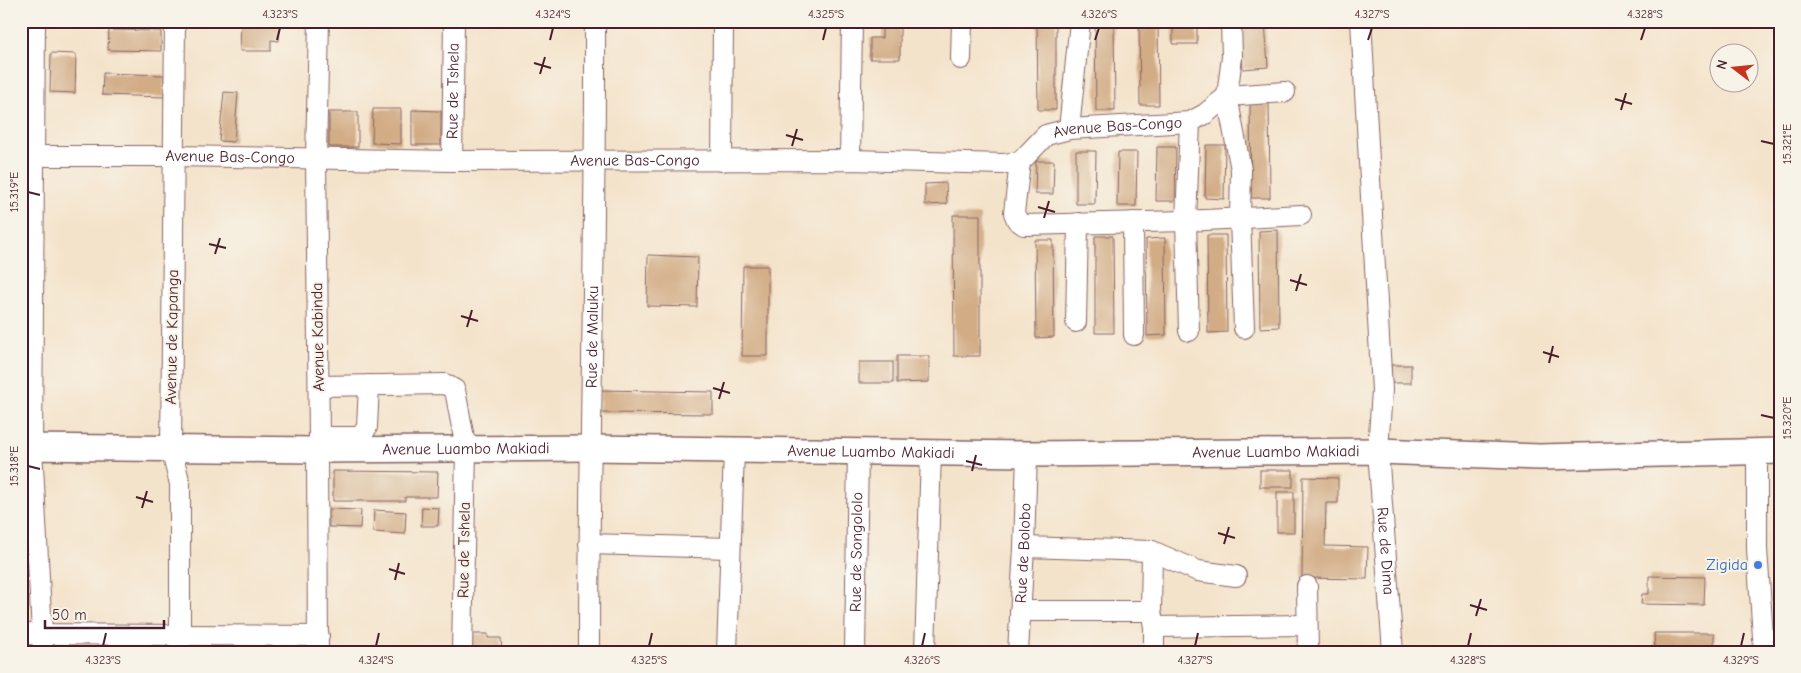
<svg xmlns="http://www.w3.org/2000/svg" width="1801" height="673" viewBox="0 0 1801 673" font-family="'Comic Neue',sans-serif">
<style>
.building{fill:#d2ac85}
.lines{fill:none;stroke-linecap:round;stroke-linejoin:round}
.minor-casing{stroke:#866463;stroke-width:22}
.major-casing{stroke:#866463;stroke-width:28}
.minor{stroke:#fff;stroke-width:20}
.major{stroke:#fff;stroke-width:25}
.ticks{fill:none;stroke:#4a1f2b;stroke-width:2}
.shop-dot{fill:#3f7fe0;stroke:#f7f3e8;stroke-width:2}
.labels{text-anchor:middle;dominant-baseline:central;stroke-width:4;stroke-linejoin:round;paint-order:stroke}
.street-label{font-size:16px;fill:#4a1f2b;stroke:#f7f3e8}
.shop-label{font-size:16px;fill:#366cbe;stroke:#f7f3e8;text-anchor:end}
.neatline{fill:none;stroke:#4a1f2b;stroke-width:2}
.ticks-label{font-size:12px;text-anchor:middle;fill:#4a1f2b}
</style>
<rect width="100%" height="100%" fill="#f7f3e8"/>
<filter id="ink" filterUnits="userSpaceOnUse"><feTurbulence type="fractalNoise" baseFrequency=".02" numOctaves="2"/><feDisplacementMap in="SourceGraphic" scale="10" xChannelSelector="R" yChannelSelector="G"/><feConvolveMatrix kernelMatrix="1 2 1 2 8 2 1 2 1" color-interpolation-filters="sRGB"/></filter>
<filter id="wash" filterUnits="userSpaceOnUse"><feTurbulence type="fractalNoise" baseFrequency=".0096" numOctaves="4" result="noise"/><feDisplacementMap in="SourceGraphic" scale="20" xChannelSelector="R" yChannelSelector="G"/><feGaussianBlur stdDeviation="1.12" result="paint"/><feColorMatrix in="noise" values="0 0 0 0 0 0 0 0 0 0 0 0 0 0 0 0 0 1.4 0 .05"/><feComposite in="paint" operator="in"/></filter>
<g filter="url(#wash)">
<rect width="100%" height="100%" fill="#f4e3cb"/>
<g id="blocks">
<g class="building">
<path d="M241 21H280L279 41 271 40V51H240Z"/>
<path d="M1037 21H1056V110H1038Z"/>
<path d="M1095 21H1114L1115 111H1096Z"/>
<path d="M1139 21H1158L1159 105H1140Z"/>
<rect x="1173" y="21" width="24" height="23"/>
<path d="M1239 21H1265L1268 67 1243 69Z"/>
<path d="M882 25H900V59H870V38H882Z"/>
<path d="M109 30 161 31V51L108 50Z"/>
<path d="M51 53 76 54 75 93 50 92Z"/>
<path d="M103 73 164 75V97L102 95Z"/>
<path d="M224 92 238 93 234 142 219 141Z"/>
<path d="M1250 101H1269L1270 198H1251Z"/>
<path d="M373 109H401V144L372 143Z"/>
<path d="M412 110 441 111V145H412Z"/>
<rect x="329" y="112" width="29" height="35"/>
<path d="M1206 145H1225L1224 199 1205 198Z"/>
<path d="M1157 147H1176L1175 201H1156Z"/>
<path d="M1076 151H1096L1095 204H1076Z"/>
<path d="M1118 152H1137L1136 206H1117Z"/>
<path d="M1036 161H1054L1053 194H1035Z"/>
<path d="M946 183 947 204 925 205V184Z"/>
<path d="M953 215H980V356H954Z"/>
<path d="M1278 230 1279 327 1260 328 1259 231Z"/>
<path d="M1207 235H1226L1227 332 1208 333Z"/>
<path d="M1095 236H1113L1114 333H1095Z"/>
<path d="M1165 238 1166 335 1147 336 1146 239Z"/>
<path d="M1035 240H1053L1054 337 1036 338Z"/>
<path d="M648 255 698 257 697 307 647 306Z"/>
<path d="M743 266H768V356H742Z"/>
<path d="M897 356H929V382L897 383Z"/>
<rect x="859" y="362" width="34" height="21"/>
<rect x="1391" y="365" width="20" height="18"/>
<path d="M600 390 713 392V414L599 413Z"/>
<rect x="1260" y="470" width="33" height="17"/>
<path d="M333 471 438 472 437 497H405V501H333Z"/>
<path d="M1303 477 1338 478V503H1326L1325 546 1368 547 1367 579 1302 578Z"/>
<rect x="1277" y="492" width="17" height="40"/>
<path d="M422 507 439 508 438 526H421Z"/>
<path d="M329 509 361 510 360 528 329 527Z"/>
<path d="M374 510 406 512 405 534 373 532Z"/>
<path d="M1649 576 1705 577 1704 605 1641 604 1642 594H1649Z"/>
<path d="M1654 633H1714V652H1655Z"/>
<path d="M464 634H488V638H501L502 652H464Z"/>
</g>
</g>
</g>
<g filter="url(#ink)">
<use href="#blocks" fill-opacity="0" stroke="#866463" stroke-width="1"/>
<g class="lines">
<g class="minor-casing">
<g id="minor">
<path d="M35 21 32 447 43 652"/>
<path d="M175 21 171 449 180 484V652"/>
<path d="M1231 21 1232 57 1227 96 1241 170 1240 218 1244 328"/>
<path id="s1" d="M1361 21 1382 390 1378 451 1393 652"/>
<path d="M961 59 962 21"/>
<path d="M1227 96 1285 92"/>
<path d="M1069 129 1080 21"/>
<path id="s2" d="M21 156H174L452 161 850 160 1004 164 1020 162 1046 135 1069 129 1190 122 1205 114 1227 96"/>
<path d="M850 160 852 21"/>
<path id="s3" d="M452 161 454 21"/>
<path d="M722 161 723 21"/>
<path d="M1020 162 1014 213 1017 220 1024 225 1186 221 1301 215"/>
<path d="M1133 222 1134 335"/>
<path d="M1076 322 1078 223"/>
<path d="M1189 331 1186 221 1190 122"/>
<path d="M319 386 445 384 455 390 466 449 462 652"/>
<path d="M319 437H361L367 427 369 385"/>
<path d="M1757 451V549L1764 652"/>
<path d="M589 544 730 548"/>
<path d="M1024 547 1152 551 1198 571 1236 576"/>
<path d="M1152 551 1151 611 1154 627V652"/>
<path d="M1307 586 1308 652"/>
<path d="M1020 611H1151"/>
<path d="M1154 627 1307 625"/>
<path d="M21 634 319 636"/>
<path d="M318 652 317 450 319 437 316 159 319 21"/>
<path id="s4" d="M589 652C589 442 596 231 595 21"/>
<path d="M727 652 734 451"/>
<path id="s5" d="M855 652 858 451"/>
<path d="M925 652 931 452"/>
<path id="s6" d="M1018 652 1024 547 1027 454"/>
</g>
</g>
<g class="major-casing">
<g id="major">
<path id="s7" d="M21 447 317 450 590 448 1027 454 1378 451 1540 457 1780 451"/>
</g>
</g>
<use href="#minor" class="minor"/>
<use href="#major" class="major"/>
</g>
</g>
<path class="ticks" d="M277 40 280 28M550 40 553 28M823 40 826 28M1095 40 1099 28M1368 40 1372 28M1641 40 1645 28M534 63 551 68M540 74 545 57M1615 99 1632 104M1621 110 1626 93M786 135 803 140M1761 141 1774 144M792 146 797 129M28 192 40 195M1038 207 1055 212M1044 218 1049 201M209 244 226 248M215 254 220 238M1290 280 1307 285M1296 291 1301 274M461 316 478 321M467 327 472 310M1543 352 1559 357M1549 363 1553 346M713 388 730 393M719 399 724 382M1761 415 1774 418M966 461 982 465M28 466 40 469M972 471 976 455M136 497 153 502M142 508 147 491M1218 533 1235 538M1224 544 1229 527M389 569 405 574M395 580 399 563M1470 605 1487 610M1476 616 1481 599M103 646 106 633M376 646 379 633M649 646 652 633M922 646 925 633M1195 646 1198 633M1468 646 1471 633M1741 646 1744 633"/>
<circle class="shop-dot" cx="1758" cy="565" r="5"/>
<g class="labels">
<g class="street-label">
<text stroke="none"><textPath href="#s3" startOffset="70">Rue de Tshela</textPath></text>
<text stroke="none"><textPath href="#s2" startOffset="1109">Avenue Bas-Congo</textPath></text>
<text stroke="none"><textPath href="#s2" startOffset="209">Avenue Bas-Congo</textPath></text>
<text stroke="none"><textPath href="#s2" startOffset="614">Avenue Bas-Congo</textPath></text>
<text stroke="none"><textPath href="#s4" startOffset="315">Rue de Maluku</textPath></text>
<text transform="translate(172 337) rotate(-89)">Avenue de Kapanga</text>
<text transform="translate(318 337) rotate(-91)">Avenue Kabinda</text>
<text stroke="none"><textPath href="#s7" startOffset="445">Avenue Luambo Makiadi</textPath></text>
<text stroke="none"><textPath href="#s7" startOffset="850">Avenue Luambo Makiadi</textPath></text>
<text stroke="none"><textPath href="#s7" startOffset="1255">Avenue Luambo Makiadi</textPath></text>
<text transform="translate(464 550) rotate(-89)">Rue de Tshela</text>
<text stroke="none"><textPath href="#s1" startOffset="531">Rue de Dima</textPath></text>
<text stroke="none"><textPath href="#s5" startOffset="100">Rue de Songololo</textPath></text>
<text stroke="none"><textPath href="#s6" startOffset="99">Rue de Bolobo</textPath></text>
</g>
<g class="shop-label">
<text x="1748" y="565">Zigida</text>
</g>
</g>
<rect width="1801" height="673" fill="none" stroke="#f7f3e8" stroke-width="55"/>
<g transform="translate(1734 68) rotate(286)"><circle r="24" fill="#f7f3e8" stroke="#b29e9c"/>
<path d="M0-4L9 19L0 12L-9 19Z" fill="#c8321e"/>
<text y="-8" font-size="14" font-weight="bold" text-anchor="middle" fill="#4a1f2b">N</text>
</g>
<path d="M45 620v8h119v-8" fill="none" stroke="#4a1f2b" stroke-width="2.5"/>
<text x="52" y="620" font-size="15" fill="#4a1f2b" stroke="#f7f3e8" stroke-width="4" paint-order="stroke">50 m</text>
<rect x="28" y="28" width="1746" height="618" class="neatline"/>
<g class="ticks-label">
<text x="280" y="18">4.323°S</text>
<text x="553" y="18">4.324°S</text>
<text x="826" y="18">4.325°S</text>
<text x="1099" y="18">4.326°S</text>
<text x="1372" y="18">4.327°S</text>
<text x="1645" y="18">4.328°S</text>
<text transform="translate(1787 144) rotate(-90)" y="4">15.321°E</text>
<text transform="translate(14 192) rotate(-90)" y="4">15.319°E</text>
<text transform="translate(1787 418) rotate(-90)" y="4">15.320°E</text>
<text transform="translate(14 466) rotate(-90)" y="4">15.318°E</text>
<text x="103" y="664">4.323°S</text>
<text x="376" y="664">4.324°S</text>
<text x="649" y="664">4.325°S</text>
<text x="922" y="664">4.326°S</text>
<text x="1195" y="664">4.327°S</text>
<text x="1468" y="664">4.328°S</text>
<text x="1741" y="664">4.329°S</text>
</g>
</svg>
